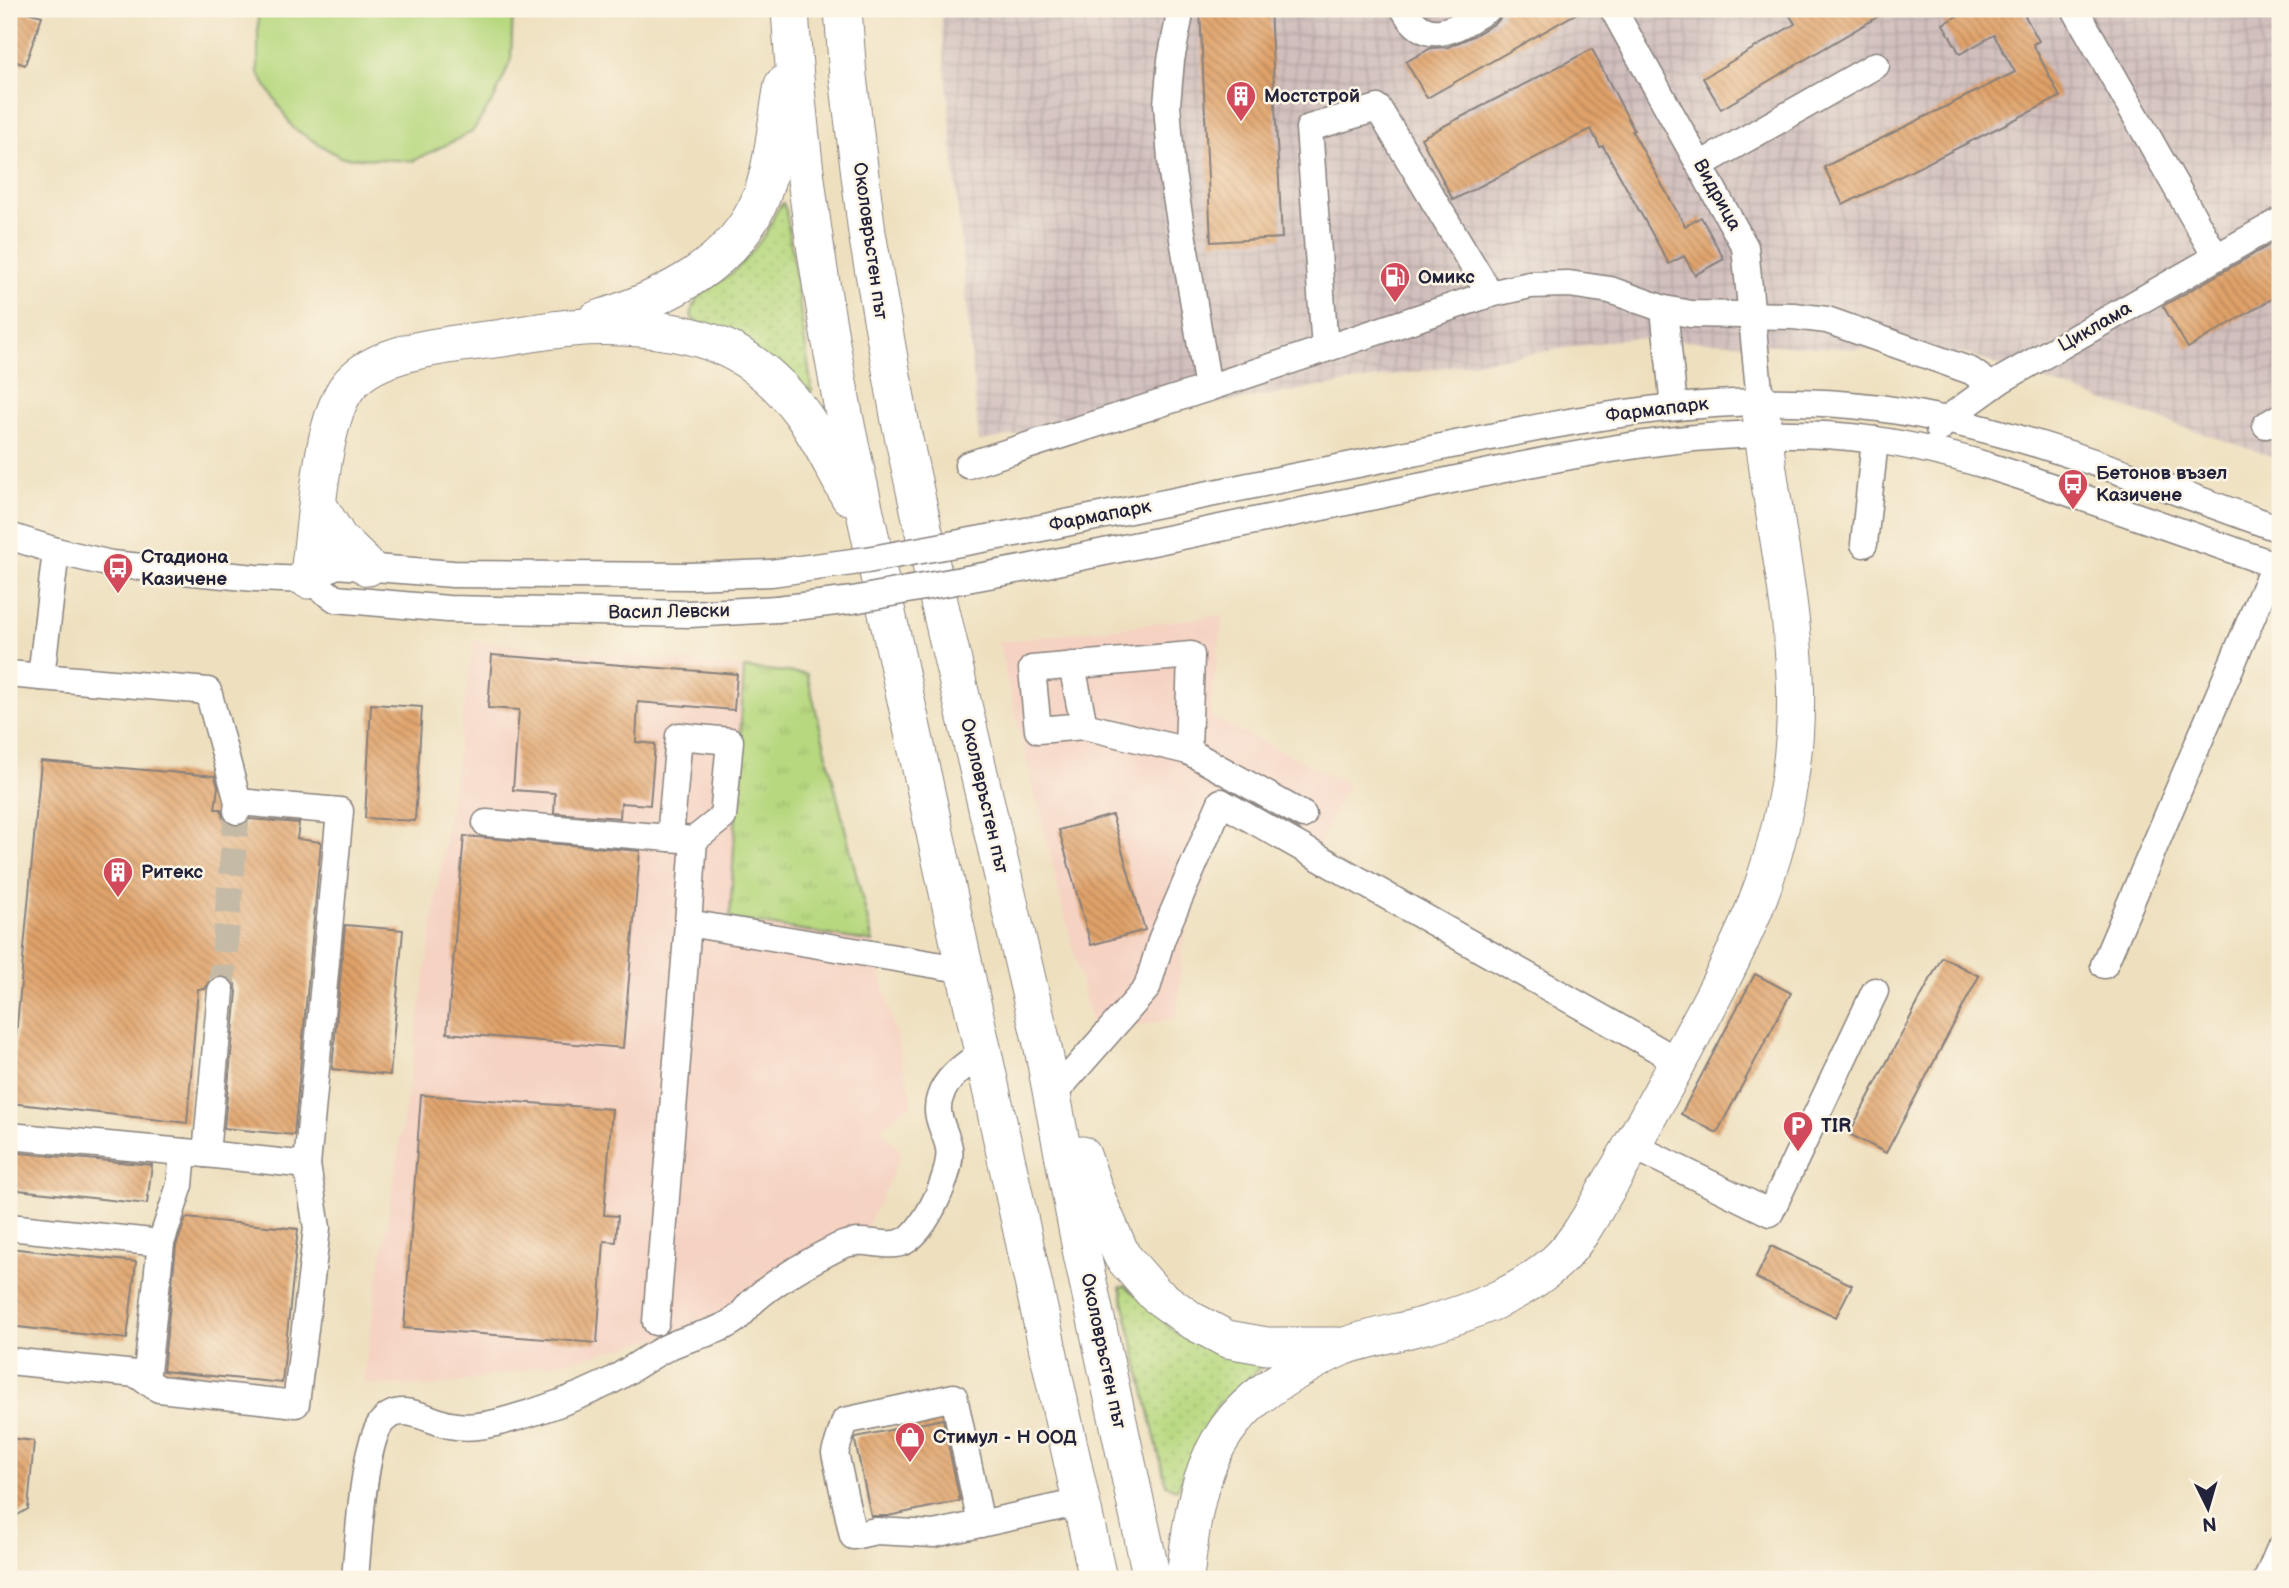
<svg xmlns="http://www.w3.org/2000/svg" width="2289" height="1588" viewBox="0 0 2289 1588" font-family="'Balsamiq Sans',sans-serif">
<style>
.built{fill:#f5d2c2}
.industrial{fill:url(#industrial-grid)}
.grass{fill:url(#grass-dots);stroke:#6c7d5d;stroke-width:2}
.park{fill:url(#park-tufts);stroke:#6c7d5d;stroke-width:2}
.pitch{fill:#b7d87f;stroke:#6c7d5d;stroke-width:2}
.building{fill:url(#building-back-hatch)}
.lines{fill:none;stroke-linecap:round;stroke-linejoin:round}
.minor-tunnel{stroke:#c5baa5;stroke-width:26;stroke-dasharray:26 13;stroke-linecap:butt}
.minor-casing{stroke:#88817d;stroke-width:29}
.highway-casing{stroke:#88817d;stroke-width:39}
.minor{stroke:#fff;stroke-width:26}
.highway{stroke:#fff;stroke-width:37}
.minor-bridge-casing{stroke:#88817d;stroke-width:29;stroke-linecap:butt}
.minor-bridge{stroke:#fff;stroke-width:26}
.labels{text-anchor:middle;dominant-baseline:central;stroke-width:5;stroke-linejoin:round;paint-order:stroke}
.poi-label{font-size:19px;font-weight:bold;fill:#22223b;stroke:#fcf5e5;text-anchor:start}
.street-label{font-size:19px;fill:#22223b;stroke:#fcf5e5}
</style>
<defs>
<pattern id="industrial-grid" width="8" height="8" patternUnits="userSpaceOnUse" patternTransform="scale(1.75)"><rect width="8" height="8" fill="#d1bfbd"/><path d="M0 4h8M4 0v8" fill="none" stroke="#b3a4a3"/></pattern>
<pattern id="grass-dots" width="8" height="8" patternUnits="userSpaceOnUse" patternTransform="scale(1.75)"><rect width="8" height="8" fill="#b7d87f"/><path d="M2 2h.1M6 6h.1" fill="none" stroke="#9db96f" stroke-width="1.8" stroke-linecap="round"/></pattern>
<pattern id="park-tufts" width="24" height="20" patternUnits="userSpaceOnUse" patternTransform="scale(1.75)"><rect width="24" height="20" fill="#b7d87f"/><path d="M3 7l-1-3M5 7V3M7 7l1-3M15 17l-1-3M17 17v-4M19 17l1-3" fill="none" stroke="#9db96f"/></pattern>
<pattern id="building-back-hatch" width="6" height="6" patternUnits="userSpaceOnUse" patternTransform="scale(1.75)"><rect width="6" height="6" fill="#e0a269"/><path d="M-1 5l2 2M0 0l6 6M5-1l2 2" fill="none" stroke="#b58458"/></pattern>
</defs>
<rect width="100%" height="100%" fill="#fcf5e5"/>
<filter id="ink" filterUnits="userSpaceOnUse"><feTurbulence type="fractalNoise" baseFrequency=".0143" numOctaves="2"/><feDisplacementMap in="SourceGraphic" scale="14" xChannelSelector="R" yChannelSelector="G"/><feConvolveMatrix kernelMatrix="1 2 1 2 8 2 1 2 1" color-interpolation-filters="sRGB"/></filter>
<filter id="wash" filterUnits="userSpaceOnUse"><feTurbulence type="fractalNoise" baseFrequency=".00686" numOctaves="4" result="noise"/><feDisplacementMap in="SourceGraphic" scale="28" xChannelSelector="R" yChannelSelector="G"/><feGaussianBlur stdDeviation="1.57" result="paint"/><feColorMatrix in="noise" values="0 0 0 0 0 0 0 0 0 0 0 0 0 0 0 0 0 1.4 0 .05"/><feComposite in="paint" operator="in"/></filter>
<g filter="url(#wash)">
<rect width="100%" height="100%" fill="#eee0bf"/>
<g class="built">
<path d="M1223 615 1210 716 1348 784 1311 861 1238 826 1223 833 1183 943 1177 1018 1094 1035 998 642Z"/>
<path d="M474 641 807 674 913 1103 881 1128 902 1153 868 1226 696 1327 588 1357 437 1387 362 1384 409 1084Z"/>
</g>
<path class="industrial" d="M940 9H2280V459L1965 354 1629 338 979 441Z"/>
<g class="grass">
<path d="M783 203 786 210 812 391 810 393 692 319C688 294 716 287 732 273 745 261 757 246 767 231 773 221 774 211 783 203Z"/>
<path d="M1126 1286 1178 1335 1231 1356 1259 1361 1265 1364 1218 1404 1177 1489 1166 1485 1120 1287Z"/>
</g>
<path class="park" d="M744 668 807 674 873 942 730 919Z"/>
<path class="pitch" d="M258 9H513L511 60 495 97 472 132 413 161 340 157 293 128 258 73Z"/>
<g id="blocks">
<g class="building">
<path d="M16 9 42 16 25 65 9 59V30Z"/>
<path d="M1200 9H1270L1282 238 1211 242Z"/>
<path d="M1504 9H1584L1427 98 1406 62 1431 48 1448 47 1473 36 1497 22 1502 16Z"/>
<path d="M1786 9H1891L1721 109 1703 78 1795 24Z"/>
<path d="M1970 9H2021L2039 41 2033 44 2060 97 1843 205 1824 167 2015 72 1994 35 1960 54 1943 24Z"/>
<path d="M1592 49 1634 130 1632 131 1685 226 1701 217 1724 259 1695 275 1684 256 1669 264 1603 146 1600 147 1591 129 1453 200 1421 138Z"/>
<path d="M2280 239V294L2188 348 2163 306Z"/>
<path d="M492 655 737 674 734 710 638 702 636 742 655 744 650 805 621 803 620 818 554 813 555 793 513 790 519 710 488 708Z"/>
<path d="M371 704 422 707 415 821 365 818Z"/>
<path d="M41 761 215 776 218 787 215 809H221L223 818 228 824 236 827 243 826 250 819 299 823 297 839 321 842 294 1135 224 1128 237 992 235 984 231 979 223 975 214 977 208 983 205 989H198L187 1123 10 1103Z"/>
<path d="M1112 815 1145 930 1091 945 1059 830Z"/>
<path d="M464 836 640 851 623 1048 447 1033Z"/>
<path d="M345 925 403 930 390 1075 332 1069Z"/>
<path d="M1942 957 1979 976 1886 1153 1849 1134Z"/>
<path d="M1755 974 1791 993 1717 1133 1681 1114Z"/>
<path d="M421 1095 612 1109 604 1215 618 1216 616 1242 604 1241 597 1343 404 1328Z"/>
<path d="M9 1152 152 1165 147 1204 9 1189Z"/>
<path d="M186 1218 298 1229 282 1383 163 1371 176 1246Z"/>
<path d="M1771 1246 1852 1285 1836 1317 1756 1278Z"/>
<path d="M9 1248 136 1262 127 1339 9 1326Z"/>
<path d="M943 1419 960 1501 888 1516H871L855 1441 856 1437Z"/>
<path d="M9 1438 34 1441 28 1509 9 1520Z"/>
</g>
</g>
</g>
<g filter="url(#ink)">
<use href="#blocks" fill-opacity="0" stroke="#88817d" stroke-width="2"/>
<g class="lines">
<path class="minor-tunnel" d="M221 991 237 811"/>
<g class="minor-casing">
<g id="minor">
<path d="M1181 9 1171 60 1167 104 1172 173 1208 388 1490 294 1530 285 1569 284 1610 290 1664 309 1691 314 1794 316 1827 320 1971 371 1992 386"/>
<path d="M1404 9C1428 51 1457 27 1488 9"/>
<path d="M1613 9 1745 247 1760 400"/>
<path d="M2075 9 2216 257"/>
<path d="M1700 165 1876 65"/>
<path d="M1664 309 1674 407"/>
<path d="M1325 349 1309 128 1378 108 1490 294"/>
<path d="M2266 425 2280 417"/>
<path d="M1939 429 1947 419 2001 380 2280 221"/>
<path d="M968 465 1208 388"/>
<path d="M1026 531C1155 505 1284 479 1412 453 1568 421 1720 387 1879 408 2018 427 2149 483 2280 529"/>
<path d="M9 536 56 551 111 564 255 578 308 580 336 565 453 574 689 576 771 573"/>
<path d="M1864 544 1875 440"/>
<path d="M56 551 41 677 208 691 238 802 237 811"/>
<path d="M1032 567C1163 540 1293 513 1423 486 1571 455 1724 419 1875 440 1952 451 2025 477 2098 503 2159 524 2220 545 2280 567"/>
<path d="M308 580 336 599 448 609 690 614 777 609"/>
<path d="M1072 665 1084 726 1038 730 1032 669 1191 655 1188 751"/>
<path d="M9 674 41 677"/>
<path d="M1084 726 1188 751 1303 815"/>
<path d="M486 823 694 840 688 923"/>
<path d="M670 838 679 736 730 741 723 817 694 840"/>
<path d="M2104 965 2274 565"/>
<path d="M1060 1087 1147 988 1162 938 1221 802 1678 1061"/>
<path d="M9 1136 206 1154 221 991"/>
<path d="M1633 1146 1770 1213 1875 991"/>
<path d="M206 1154 307 1165 340 811 238 802"/>
<path d="M9 1227 161 1243"/>
<path d="M656 1322 688 923 966 970"/>
<path d="M9 1361 136 1374 159 1389 296 1404 317 1228 307 1165"/>
<path d="M146 1381 161 1243 180 1185 183 1152"/>
<path d="M981 1524 954 1397 845 1421 835 1453 853 1536 876 1531 934 1534 1081 1502"/>
<path d="M355 1579C358 1546 363 1447 381 1423 400 1399 428 1421 450 1425 468 1429 490 1425 507 1420 540 1411 576 1398 607 1383 627 1373 646 1358 666 1348 688 1336 714 1335 735 1320 742 1315 747 1307 753 1301 777 1280 810 1261 838 1247 864 1234 885 1251 905 1241 926 1230 953 1171 949 1148 946 1131 933 1116 940 1097 947 1076 966 1065 983 1052"/>
<path d="M2267 1579 2280 1548"/>
</g>
</g>
<g class="highway-casing">
<g id="highway">
<path d="M790 9C798 151 820 291 847 430L1098 1579"/>
<path d="M843 9 848 76 867 233 900 421 940 606 1043 1048 1082 1254 1152 1579"/>
<path d="M596 320C662 299 736 265 762 195 774 161 776 121 783 85"/>
<path d="M318 505 339 539 368 567"/>
<path d="M308 580C316 532 320 419 349 385 379 348 458 344 503 338 525 334 548 330 571 328 605 325 643 327 676 333 704 338 731 348 754 365 803 400 821 445 849 496"/>
<path d="M1082 1155 1099 1204 1122 1256 1155 1294 1191 1320 1227 1339 1267 1346H1337"/>
<path d="M1185 1579C1195 1481 1208 1417 1302 1368 1316 1360 1332 1350 1348 1345 1373 1337 1400 1332 1426 1325 1473 1311 1518 1296 1556 1262 1577 1243 1592 1214 1606 1190 1628 1154 1647 1118 1667 1082 1697 1026 1729 970 1753 912 1783 838 1799 755 1795 676 1791 583 1767 493 1760 400"/>
</g>
</g>
<use href="#minor" class="minor"/>
<use href="#highway" class="highway"/>
<g class="minor-bridge-casing">
<g id="minor-bridge">
<path d="M771 573 867 560 1026 531"/>
<path d="M777 609 853 600 1032 567"/>
</g>
</g>
<use href="#minor-bridge" class="minor-bridge"/>
</g>
</g>
<defs>
<g id="building-pin" transform="scale(1.575)"><path d="M0 17L-7.5 6A9.5 9.5 0 1 1 7.5 6Z" fill="#d1495b" stroke="#fcf5e5"/><path d="M-4-6H4V6H1V3H-1V6H-4ZM-2.5-4.3h1.7v1.8h-1.7ZM.8-4.3h1.7v1.8H.8ZM-2.5-1h1.7V.8h-1.7ZM.8-1h1.7V.8H.8Z" fill="#fff"/></g>
<g id="fuel-pin" transform="scale(1.575)"><path d="M0 17L-7.5 6A9.5 9.5 0 1 1 7.5 6Z" fill="#d1495b" stroke="#fcf5e5"/><path d="M-5.5-6h7V0h2V4h1.3V-2.5L3-4.5l.8-.8L6-3V5H2.5V1h-1V6h-7ZM-4.2-4.7v3.2H.2V-4.7Z" fill="#fff"/></g>
<g id="bus-pin" transform="scale(1.575)"><path d="M0 17L-7.5 6A9.5 9.5 0 1 1 7.5 6Z" fill="#d1495b" stroke="#fcf5e5"/><path d="M-5-6H5V4H4V6H2V4H-2V6H-4V4H-5ZM-3.5-4V0h7V-4ZM-3.5 1.2v1.5H-2V1.2ZM2 1.2v1.5H3.5V1.2Z" fill="#fff"/></g>
<g id="parking-pin" transform="scale(1.575)"><path d="M0 17L-7.5 6A9.5 9.5 0 1 1 7.5 6Z" fill="#d1495b" stroke="#fcf5e5"/><path d="M-3.5-5.5H1a3.5 3.5 0 0 1 0 7H-1V5.5H-3.5ZM-1-3.4V-.6H.8a1.4 1.4 0 0 0 0-2.8Z" fill="#fff"/></g>
<g id="shop-pin" transform="scale(1.575)"><path d="M0 17L-7.5 6A9.5 9.5 0 1 1 7.5 6Z" fill="#d1495b" stroke="#fcf5e5"/><path d="M-5-2.5h2.3a2.7 3.5 0 0 1 5.4 0H5L5.5 6h-11ZM-1.5-2.5h3a1.5 2.3 0 0 0-3 0Z" fill="#fff"/></g>
</defs>
<g fill-rule="evenodd">
<use href="#building-pin" x="1241" y="96"/>
<use href="#fuel-pin" x="1395" y="277"/>
<use href="#bus-pin" x="2073" y="484"/>
<use href="#bus-pin" x="118" y="568"/>
<use href="#building-pin" x="118" y="872"/>
<use href="#parking-pin" x="1798" y="1126"/>
<use href="#shop-pin" x="910" y="1437"/>
</g>
<g class="labels">
<g class="poi-label">
<text x="1264" y="96">Мостстрой</text>
<text x="1418" y="277">Омикс</text>
<text x="2096" y="473">Бетонов възел<tspan x="2096" dy="22">Казичене</tspan></text>
<text x="141" y="557">Стадиона<tspan x="141" dy="22">Казичене</tspan></text>
<text x="141" y="872">Ритекс</text>
<text x="1821" y="1126">TIR</text>
<text x="933" y="1437">Стимул - Н ООД</text>
</g>
<g class="street-label">
<text transform="translate(1717 195) rotate(61)">Видрица</text>
<text transform="translate(870 241) rotate(82)">Околовръстен път</text>
<text transform="translate(2095 327) rotate(-30)">Циклама</text>
<text transform="translate(1657 410) rotate(-7)">Фармапарк</text>
<text transform="translate(1100 516) rotate(-11)">Фармапарк</text>
<text transform="translate(669 612) rotate(-1)">Васил Левски</text>
<text transform="translate(984 796) rotate(77)">Околовръстен път</text>
<text transform="translate(1103 1351) rotate(78)">Околовръстен път</text>
</g>
</g>
<rect width="2289" height="1588" fill="none" stroke="#fcf5e5" stroke-width="35"/>
<g transform="translate(2208 1508) rotate(175)" stroke="#fcf5e5" stroke-width="5" paint-order="stroke">
<path d="M0-5L12 26L0 18L-12 26Z" fill="#22223b"/>
<text y="-10" font-size="19" font-weight="bold" text-anchor="middle" fill="#22223b">N</text>
</g>
</svg>
